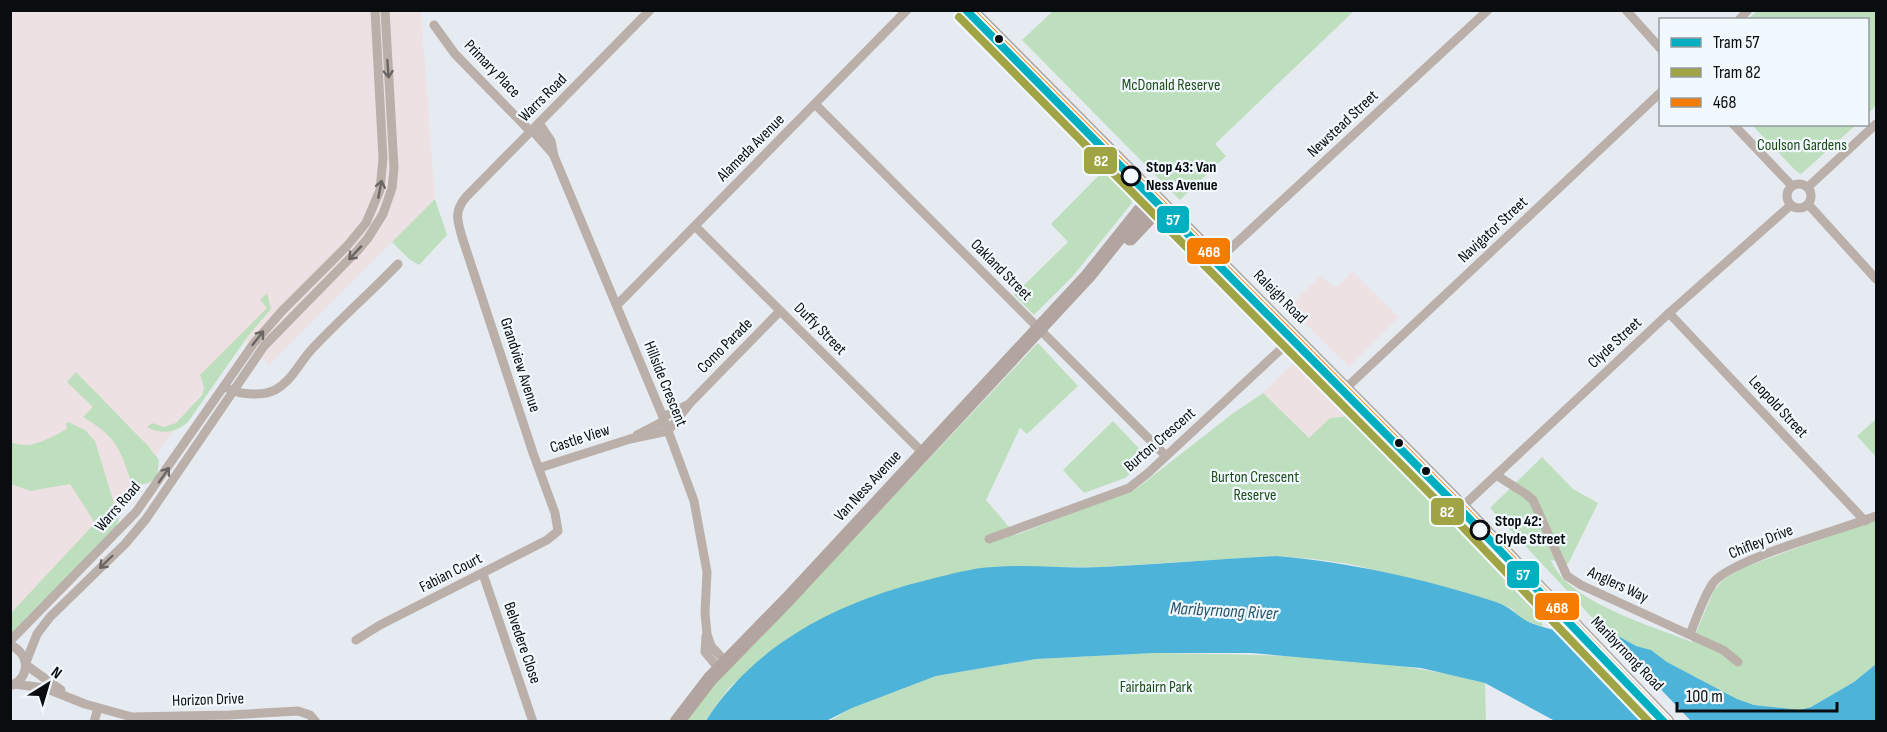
<svg xmlns="http://www.w3.org/2000/svg" width="1887" height="732" viewBox="0 0 1887 732" font-family="'Sofia Sans Condensed',sans-serif">
<style>
.commercial{fill:#eee1e3}
.green{fill:#bedfbe}
.water{fill:#4db3d9}
.pier{fill:#e6ebf1}
.lines{fill:none;stroke-linecap:round;stroke-linejoin:round}
.minor{stroke:#bbafa9;stroke-width:9}
.primary{stroke:#b2a5a0;stroke-width:15}
.bus-1-casing{stroke:#f2f9fe;stroke-width:12}
.bus-1{stroke:#f37c01;stroke-width:8}
.tram-1-casing{stroke:#f2f9fe;stroke-width:12}
.tram-2-casing{stroke:#f2f9fe;stroke-width:12}
.tram-1{stroke:#01afc1;stroke-width:8}
.tram-2{stroke:#a0a444;stroke-width:8}
.oneway{stroke:#6b6664}
.bus-dot{fill:#0a0d10;stroke:#f2f9fe;stroke-width:2}
.stop-dot{fill:#f2f9fe;stroke:#0a0d10;stroke-width:3}
.labels{text-anchor:middle;dominant-baseline:central;stroke-width:4.5;stroke-linejoin:round;paint-order:stroke}
.street-label{font-size:16px;fill:#0a0d10;stroke:#f2f9fe}
.park-label{font-size:16px;fill:#1e4c18;stroke:#f2f9fe}
.stop-label{font-size:16px;font-weight:bold;fill:#0a0d10;stroke:#f2f9fe;text-anchor:start}
.water-label{font-size:18px;font-style:italic;fill:#25546b;stroke:#f2f9fe}
.line-badge{stroke:#f2f9fe;stroke-width:2}
.badge-label{font-size:16px;text-anchor:middle;font-weight:bold;fill:#fff}
</style>
<rect width="100%" height="100%" fill="#e6ebf1"/>
<g class="commercial">
<path d="M11 11H421L435 199 269 365 242 338 110 518 11 619Z"/>
<path d="M1353 272 1399 317 1349 367 1288 307 1321 276 1336 288Z"/>
<path d="M1296 361 1351 416 1330 418 1309 439 1263 393Z"/>
</g>
<g class="green">
<path d="M1053 11V10L1354 11 1215 144 1226 156 1180 200 1022 40Z"/>
<path d="M1757 11H1876V105L1868 114V20L1748 19Z"/>
<path d="M1752 125H1856L1801 174 1796 171Z"/>
<path d="M1104 170 1130 192 1132 203 1073 276 1034 315 1014 295 1068 242 1051 224Z"/>
<path d="M435 199 447 235 419 265 409 259 392 242Z"/>
<path d="M267 293 271 309 248 336 188 422C175 433 162 435 147 427L152 423 164 427 176 423 202 395 204 387 200 375 267 308 260 300Z"/>
<path d="M1038 343 1078 386 1027 434 1020 428 986 500 1016 535 1136 489 1232 414 1263 393 1309 438 1330 418 1351 416 1538 610 1543 627 1521 619 1512 609 1499 603 1435 584 1349 564 1314 559 1276 556 1102 567H992L964 571 777 646 729 688 705 721 684 722 713 684 765 633Z"/>
<path d="M76 372 148 446 159 460 157 478C147 485 142 486 131 481 119 446 115 436 83 417L93 407 67 382Z"/>
<path d="M1876 419V457L1857 436Z"/>
<path d="M1113 421 1147 457 1125 478 1084 493 1063 470Z"/>
<path d="M68 422 85 430 95 441 119 520 115 529 26 618 11 636V613L95 523 70 484 30 491 11 484V442C31 451 49 438 67 429L66 424Z"/>
<path d="M1542 457 1573 489 1598 503 1568 564 1551 560C1566 601 1652 626 1692 642L1714 590 1723 580 1740 569 1876 519V664L1854 682 1811 707 1800 710 1783 708 1754 705 1737 699 1667 662 1651 650 1636 646 1620 637 1612 639 1490 508Z"/>
<path d="M1154 653C1264 655 1379 654 1485 683L1486 721 827 722 852 708 936 676 1036 659Z"/>
</g>
<path class="water" d="M1276 556C1349 562 1426 579 1496 602 1513 608 1517 617 1531 623 1555 633 1586 634 1612 639L1620 637 1636 646 1651 650 1667 662 1737 699 1754 705 1783 708 1800 710 1811 707 1854 682 1876 664V721H1555L1485 683 1421 668 1251 653H1154L1036 659 936 676 852 708 826 721 705 722C757 641 841 601 931 579 951 574 972 568 993 567 1030 564 1066 569 1103 567 1161 564 1218 559 1276 556Z"/>
<path class="pier" d="M1555 626 1609 635 1691 721H1646Z"/>
<g class="lines">
<g class="minor">
<path d="M1626 10 1660 48"/>
<path d="M1739 20 1748 10"/>
<path d="M434 25 455 54 530 131"/>
<path d="M815 104 1166 456"/>
<path d="M539 123 551 141 554 156 663 417 694 501 707 572 705 613 707 634 711 646 726 662"/>
<path d="M1733 124 1792 186"/>
<path d="M532 130 553 154"/>
<circle cx="1799" cy="196" r="12"/>
<path d="M1808 187 1876 124"/>
<path d="M1808 204 1876 279"/>
<path d="M695 226 923 453"/>
<path d="M1218 260 1488 10"/>
<path d="M617 305 907 10"/>
<path d="M1669 313 1865 521"/>
<path d="M229 389C241 395 263 396 275 390 292 381 299 363 312 349 339 320 370 293 398 264"/>
<path d="M1345 389 1660 93"/>
<path d="M663 417 687 405"/>
<path d="M637 435 664 421"/>
<path d="M539 468 630 439 668 431 691 402 780 311"/>
<path d="M1496 475 1526 494 1533 500 1567 576 1581 585 1723 650 1738 662"/>
<path d="M1462 507 1669 313 1791 205"/>
<path d="M989 539 1129 488 1148 473 1294 337"/>
<path d="M483 574 533 722"/>
<path d="M1690 634C1697 617 1703 598 1713 583 1730 559 1844 529 1876 516"/>
<path d="M706 636 705 652 719 669"/>
<path d="M356 640 380 625 547 540 558 531 555 513 533 453 462 237C457 220 454 211 466 197L650 10"/>
<path d="M10 641 136 512 254 343 282 311 347 246 366 223 380 190 383 158 375 10"/>
<path d="M10 645C29 653 31 675 13 685"/>
<path d="M26 662 37 634 50 617 125 544 146 519 264 346 358 250 368 238 383 214 392 188 394 168 385 10"/>
<path d="M26 665 61 690"/>
<path d="M14 684 45 688 85 704 132 717 230 715 298 711 310 715 316 722"/>
<path d="M94 722 98 708"/>
</g>
<g class="primary">
<path d="M970 10 1462 507 1667 722"/>
<path d="M1130 238 1162 204"/>
<path d="M677 722 710 679 788 599 1088 276 1140 211 1154 196"/>
</g>
<g class="bus-1-casing">
<path id="bus-1" d="M970 10 1462 507 1667 722"/>
</g>
<use href="#bus-1" class="bus-1"/>
<g class="tram-1-casing">
<path id="tram-1" d="M966 10 1463 512 1664 722"/>
</g>
<g class="tram-2-casing">
<path id="tram-2" d="M959 17 1455 519 1649 722"/>
</g>
<use href="#tram-1" class="tram-1"/>
<use href="#tram-2" class="tram-2"/>
</g>
<defs><path id="oneway-shaft" d="M-6 0H5M1.5-3L5.5 0L1.5 3" fill="none" stroke-width="1.6" stroke-linecap="round" stroke-linejoin="round" transform="scale(1.5)"/></defs>
<g class="oneway">
<use href="#oneway-shaft" transform="translate(388 69) rotate(86)"/>
<use href="#oneway-shaft" transform="translate(380 189) rotate(-79)"/>
<use href="#oneway-shaft" transform="translate(355 253) rotate(133)"/>
<use href="#oneway-shaft" transform="translate(258 338) rotate(-52)"/>
<use href="#oneway-shaft" transform="translate(164 475) rotate(-55)"/>
<use href="#oneway-shaft" transform="translate(106 562) rotate(136)"/>
</g>
<g class="bus-dot">
<circle cx="999" cy="39" r="5"/>
<circle cx="1399" cy="443" r="5"/>
<circle cx="1426" cy="471" r="5"/>
</g>
<g class="stop-dot">
<circle cx="1131" cy="176" r="9"/>
<circle cx="1480" cy="530" r="9"/>
</g>
<g class="labels">
<g class="street-label">
<text transform="translate(492 69) rotate(46)">Primary Place</text>
<text transform="translate(543 98) rotate(-45)">Warrs Road</text>
<text transform="translate(1343 124) rotate(-43)">Newstead Street</text>
<text transform="translate(751 148) rotate(-45)">Alameda Avenue</text>
<text transform="translate(1493 230) rotate(-43)">Navigator Street</text>
<text transform="translate(1001 270) rotate(45)">Oakland Street</text>
<text transform="translate(1280 297) rotate(45)">Raleigh Road</text>
<text transform="translate(820 329) rotate(45)">Duffy Street</text>
<text transform="translate(1615 343) rotate(-43)">Clyde Street</text>
<text transform="translate(725 346) rotate(-45)">Como Parade</text>
<text transform="translate(520 365) rotate(72)">Grandview Avenue</text>
<text transform="translate(665 384) rotate(68)">Hillside Crescent</text>
<text transform="translate(1778 407) rotate(47)">Leopold Street</text>
<text transform="translate(580 439) rotate(-18)">Castle View</text>
<text transform="translate(1160 440) rotate(-41)">Burton Crescent</text>
<text transform="translate(868 486) rotate(-47)">Van Ness Avenue</text>
<text transform="translate(118 507) rotate(-49)">Warrs Road</text>
<text transform="translate(1761 542) rotate(-22)">Chifley Drive</text>
<text transform="translate(451 573) rotate(-27)">Fabian Court</text>
<text transform="translate(1618 585) rotate(25)">Anglers Way</text>
<text transform="translate(522 643) rotate(71)">Belvedere Close</text>
<text transform="translate(1627 654) rotate(46)">Maribyrnong Road</text>
<text transform="translate(208 700) rotate(-2)">Horizon Drive</text>
</g>
<g class="park-label">
<text x="1171" y="85">McDonald Reserve</text>
<text x="1802" y="145">Coulson Gardens</text>
<text x="1255" y="477">Burton Crescent<tspan x="1255" dy="18">Reserve</tspan></text>
<text x="1156" y="687">Fairbairn Park</text>
</g>
<g class="stop-label">
<text x="1146" y="167">Stop 43: Van<tspan x="1146" dy="18">Ness Avenue</tspan></text>
<text x="1495" y="521">Stop 42:<tspan x="1495" dy="18">Clyde Street</tspan></text>
</g>
<g class="water-label">
<text transform="translate(1224 611) rotate(3)">Maribyrnong River</text>
</g>
</g>
<g class="line-badge">
<rect x="1083" y="146" width="35" height="29" rx="6" fill="#a0a444"/>
<rect x="1156" y="205" width="34" height="29" rx="6" fill="#01afc1"/>
<rect x="1186" y="237" width="45" height="28" rx="6" fill="#f37c01"/>
<rect x="1430" y="497" width="35" height="29" rx="6" fill="#a0a444"/>
<rect x="1506" y="560" width="34" height="29" rx="6" fill="#01afc1"/>
<rect x="1534" y="592" width="46" height="29" rx="6" fill="#f37c01"/>
</g>
<g class="badge-label">
<text x="1101" y="166">82</text>
<text x="1173" y="225">57</text>
<text x="1209" y="257">468</text>
<text x="1447" y="517">82</text>
<text x="1523" y="580">57</text>
<text x="1557" y="613">468</text>
</g>
<rect width="1887" height="732" fill="none" stroke="#0a0d10" stroke-width="24"/>
<rect x="1659" y="18" width="210" height="108" fill="#f2f9fe" stroke="#959b9f" stroke-width="1.5"/>
<rect x="1671" y="38" width="30" height="9" fill="#01afc1" stroke="#959b9f" stroke-width="1.5"/>
<text x="1713" y="48" font-size="18" fill="#0a0d10">Tram 57</text>
<rect x="1671" y="68" width="30" height="9" fill="#a0a444" stroke="#959b9f" stroke-width="1.5"/>
<text x="1713" y="78" font-size="18" fill="#0a0d10">Tram 82</text>
<rect x="1671" y="98" width="30" height="9" fill="#f37c01" stroke="#959b9f" stroke-width="1.5"/>
<text x="1713" y="108" font-size="18" fill="#0a0d10">468</text>
<g transform="translate(48 684) rotate(37)" stroke="#f2f9fe" stroke-width="4.5" paint-order="stroke">
<path d="M0-4.5L10 22L0 15L-10 22Z" fill="#0a0d10"/>
<text y="-9" font-size="16" font-weight="bold" text-anchor="middle" fill="#0a0d10">N</text>
</g>
<path d="M1677 702v9h160v-9" fill="none" stroke="#0a0d10" stroke-width="3"/>
<text x="1686" y="702" font-size="18" fill="#0a0d10" stroke="#f2f9fe" stroke-width="4.5" paint-order="stroke">100 m</text>
</svg>
